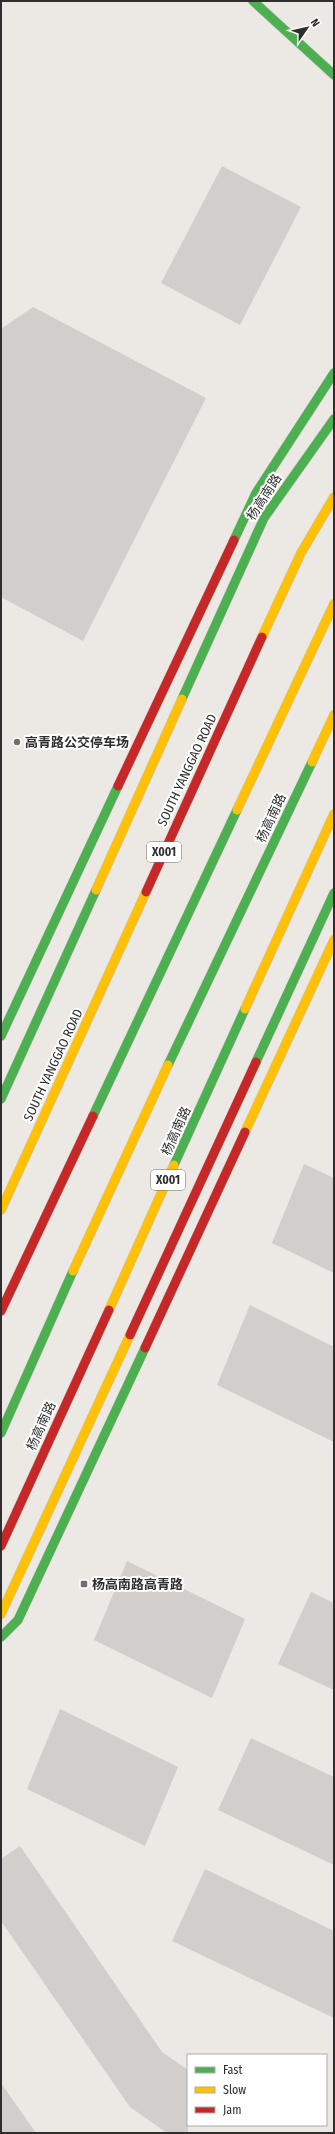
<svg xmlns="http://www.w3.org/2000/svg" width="335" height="2134" viewBox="0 0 335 2134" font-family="'Fira Sans Condensed','Noto Sans SC',sans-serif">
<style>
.building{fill:#d1cecb}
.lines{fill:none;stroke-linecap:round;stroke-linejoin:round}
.fast-casing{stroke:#c5c4c5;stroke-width:10}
.slow-casing{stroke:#c5c4c5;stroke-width:10}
.jam-casing{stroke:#c5c4c5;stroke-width:10}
.fast{stroke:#4caf50;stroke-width:9}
.slow{stroke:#ffc107;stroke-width:9}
.jam{stroke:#c62828;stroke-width:9}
.poi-dot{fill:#706f6e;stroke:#fff;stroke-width:1.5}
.labels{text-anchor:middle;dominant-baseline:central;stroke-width:4;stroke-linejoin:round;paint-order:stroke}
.shield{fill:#fff;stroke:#6d6d6d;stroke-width:1}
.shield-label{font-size:12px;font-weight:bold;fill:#2e2e2e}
.street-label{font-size:13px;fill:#2e2e2e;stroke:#fff}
.poi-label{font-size:13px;font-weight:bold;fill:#2e2e2e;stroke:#fff;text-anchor:start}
</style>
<rect width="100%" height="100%" fill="#ece8e4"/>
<g class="building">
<path d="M222 166 301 207 240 325 161 283Z"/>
<path d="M33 307 206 398 83 641 1 597V329Z"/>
<path d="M304 1164 334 1178V1273L272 1243Z"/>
<path d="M250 1305 334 1347V1442L217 1385Z"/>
<path d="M127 1561 245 1619 212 1698 94 1640Z"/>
<path d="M311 1592 334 1603V1690L278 1664Z"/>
<path d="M60 1709 178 1767 145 1846 27 1789Z"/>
<path d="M251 1738 334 1777V1865L218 1810Z"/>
<path d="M20 1846 162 2052 188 2070V2133H167L130 2107 1 1921V1859Z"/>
<path d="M205 1869 334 1931V2018L172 1941Z"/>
<path d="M1 2083 36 2133H1Z"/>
</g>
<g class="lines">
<g class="fast-casing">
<g id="fast">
<path d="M253 1 334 75"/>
<path d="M234 540 256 493 334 373"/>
<path d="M182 699 264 518 334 419"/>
<path d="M1 1036 118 786"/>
<path d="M256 1062 334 893"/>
<path d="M168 1065 312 762"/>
<path d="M1 1099 96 890"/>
<path d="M93 1116 237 810"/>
<path d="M174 1165 245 1009"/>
<path d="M1 1433 73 1271"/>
<path d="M1 1637 18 1620 145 1348"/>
</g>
</g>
<g class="slow-casing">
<g id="slow">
<path d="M262 637 301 553 334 497"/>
<path d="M312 762 334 715"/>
<path d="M237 810 334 604"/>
<path d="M96 890 182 699"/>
<path d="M245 1009 334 814"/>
<path d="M245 1132 334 940"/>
<path d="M1 1210 146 892"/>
<path d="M73 1271 168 1065"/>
<path d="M109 1310 174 1165"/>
<path d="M1 1614 130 1335"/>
</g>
</g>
<g class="jam-casing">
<g id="jam">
<path d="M118 786 234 540"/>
<path d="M146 892 262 637"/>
<path d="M1 1311 93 1116"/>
<path d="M130 1335 256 1062"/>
<path d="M145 1348 245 1132"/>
<path d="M1 1546 109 1310"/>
</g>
</g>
<use href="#fast" class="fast"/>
<use href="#slow" class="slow"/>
<use href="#jam" class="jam"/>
</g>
<g class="poi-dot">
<circle cx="17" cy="742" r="4"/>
<rect x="80" y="1580" width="8" height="8" rx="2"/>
</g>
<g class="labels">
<g class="shield">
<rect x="147" y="842" width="34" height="20" rx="3"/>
<rect x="151" y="1170" width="34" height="20" rx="3"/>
</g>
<g class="shield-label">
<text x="164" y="852">X001</text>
<text x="168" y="1180">X001</text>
</g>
<g class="street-label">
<text transform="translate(264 497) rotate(-57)">杨高南路</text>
<text transform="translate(187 770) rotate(-65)">SOUTH YANGGAO ROAD</text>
<text transform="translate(271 818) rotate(-65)">杨高南路</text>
<text transform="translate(53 1065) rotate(-65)">SOUTH YANGGAO ROAD</text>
<text transform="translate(176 1131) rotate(-66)">杨高南路</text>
<text transform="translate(41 1426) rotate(-66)">杨高南路</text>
</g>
<g class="poi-label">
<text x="25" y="742">高青路公交停车场</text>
<text x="92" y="1584">杨高南路高青路</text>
</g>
</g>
<rect width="335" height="2134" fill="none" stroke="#2e2e2e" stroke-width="4"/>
<rect x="187" y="2054" width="140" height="72" fill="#ffffff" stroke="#ababab"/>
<rect x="195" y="2067" width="20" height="6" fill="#4caf50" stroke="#ababab"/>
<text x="223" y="2074" font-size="12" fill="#2e2e2e">Fast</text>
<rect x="195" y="2087" width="20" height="6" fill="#ffc107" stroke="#ababab"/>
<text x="223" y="2094" font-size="12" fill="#2e2e2e">Slow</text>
<rect x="195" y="2107" width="20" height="6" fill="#c62828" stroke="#ababab"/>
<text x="223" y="2114" font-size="12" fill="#2e2e2e">Jam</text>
<g transform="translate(307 28) rotate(56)" stroke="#ffffff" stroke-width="3" paint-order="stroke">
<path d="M0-3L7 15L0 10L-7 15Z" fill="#2e2e2e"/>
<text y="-6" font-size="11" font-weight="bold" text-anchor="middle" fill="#2e2e2e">N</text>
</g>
</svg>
